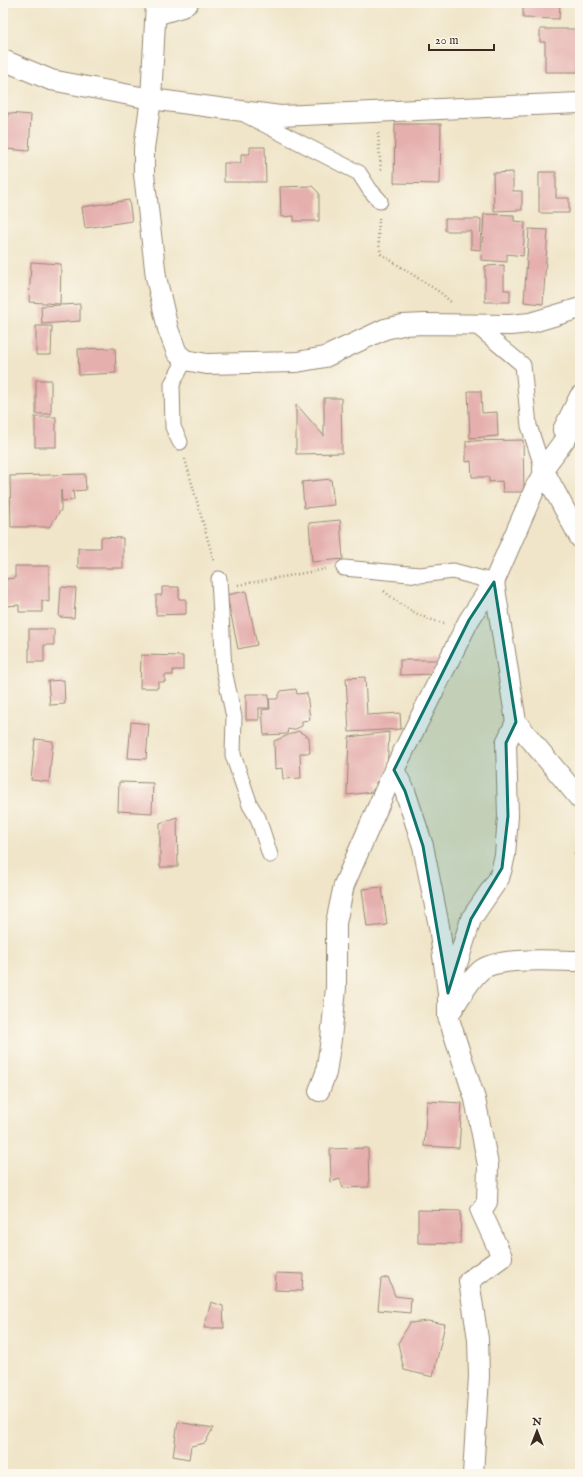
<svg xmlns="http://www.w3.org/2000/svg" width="583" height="1477" viewBox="0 0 583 1477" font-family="'IM FELL English',serif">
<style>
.building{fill:#e5afae}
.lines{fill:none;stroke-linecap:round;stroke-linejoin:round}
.pedestrian-casing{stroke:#968874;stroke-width:17}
.minor-casing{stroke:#968874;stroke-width:22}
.path{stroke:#968874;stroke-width:2.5;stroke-dasharray:1 3;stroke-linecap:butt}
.pedestrian{stroke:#fff;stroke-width:15}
.minor{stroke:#fff;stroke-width:20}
.marked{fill:#0f766e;fill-opacity:0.2;stroke:#0f766e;stroke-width:3;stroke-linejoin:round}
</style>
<rect width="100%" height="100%" fill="#fbf7ec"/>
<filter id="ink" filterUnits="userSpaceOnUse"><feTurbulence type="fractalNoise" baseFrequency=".025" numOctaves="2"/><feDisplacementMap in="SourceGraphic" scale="8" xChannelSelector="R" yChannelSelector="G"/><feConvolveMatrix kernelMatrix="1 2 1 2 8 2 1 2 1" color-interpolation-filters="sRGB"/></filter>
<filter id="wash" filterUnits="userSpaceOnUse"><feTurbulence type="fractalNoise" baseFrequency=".012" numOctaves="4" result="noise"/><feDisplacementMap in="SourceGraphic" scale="16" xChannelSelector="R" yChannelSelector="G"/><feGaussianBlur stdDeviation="0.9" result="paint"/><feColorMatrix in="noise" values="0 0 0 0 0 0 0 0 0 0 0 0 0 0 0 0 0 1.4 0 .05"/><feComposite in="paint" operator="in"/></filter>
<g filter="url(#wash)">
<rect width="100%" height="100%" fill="#f0e5c9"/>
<g id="blocks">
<g class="building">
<path d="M523 3H560L559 19 523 18Z"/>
<path d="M540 29H579L578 72H545V42H540Z"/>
<path d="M8 113 31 115 29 151 6 149Z"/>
<path d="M395 124H441L440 184 394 183Z"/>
<path d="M250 147H265L266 182H224V163H241V154H250Z"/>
<path d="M513 172V191H522V210L494 211 493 173Z"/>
<path d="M539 172H556V198H569V213H539Z"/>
<path d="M312 186 319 193V221H294V216L281 217 280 187Z"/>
<path d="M129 200 132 221 85 228 82 207Z"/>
<path d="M484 214 514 215V221L525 222 523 256 507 254V262L481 260Z"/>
<path d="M445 219H481L480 250 471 249V231H445Z"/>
<path d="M529 229 548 230 543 304 524 302Z"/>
<path d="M31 262 61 264 60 304 29 302Z"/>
<path d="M504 265V290H510V302H485V266Z"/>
<path d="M80 304V321L42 324 41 306Z"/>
<path d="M36 326H52L51 355H36Z"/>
<path d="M115 348 116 373 79 375 78 349Z"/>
<rect x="36" y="380" width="15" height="34"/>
<path d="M468 391H481L482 413 497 412 498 436 470 438Z"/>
<path d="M324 398H341L342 453 296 454V404L324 436Z"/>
<rect x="35" y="417" width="21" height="30"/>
<path d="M523 440 524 492H503L502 481 489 482V477H472L471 461 466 462V441Z"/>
<path d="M85 474 86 490 73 491 74 500 62 501 61 490V510L49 527H11L10 476Z"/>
<path d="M331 479 334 505 304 508 302 482Z"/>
<path d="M340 520 343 559 312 562 309 523Z"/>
<path d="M101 537 123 538V568H78V548H101Z"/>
<path d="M15 566H49V602L42 600V612H19V605L6 606V579L15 578Z"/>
<path d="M61 587 76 588 74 618 59 617Z"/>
<path d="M162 587H179V599H186V614L156 615V595H162Z"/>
<path d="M246 591 257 645 238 649 227 595Z"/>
<path d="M29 629H54V645H44V662H29Z"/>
<path d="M141 655 183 656V670H173V675H165V682H158V688H140Z"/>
<path d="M400 660H439V674L400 675Z"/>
<path d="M365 677 367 715 400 713 401 729 349 732 346 678Z"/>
<path d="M64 680 65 704 50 705 48 681Z"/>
<path d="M296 689 297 694 307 693 310 720 302 721V726L293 730 288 729 287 734 264 735 262 710 270 709 269 699H277L281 691Z"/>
<path d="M246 694H269V708H259V720H246Z"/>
<path d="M131 722 149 724 146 759 128 758Z"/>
<path d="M298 731 309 737 310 753H300L301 778 283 779 282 768 275 769 274 741Z"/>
<path d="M389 732 387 773 382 782H376V784L378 785 377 791 373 789V792L347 795 349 737Z"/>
<path d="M35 739 53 741 49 782 31 780Z"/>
<path d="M119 782 153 783 152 813 118 811Z"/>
<path d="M177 817 178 867H160V823Z"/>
<path d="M580 843V862L574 854Z"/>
<path d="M382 887 387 925 367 927 362 889Z"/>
<path d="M427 1101 462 1103 459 1148 424 1146Z"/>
<path d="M368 1148 369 1187 343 1188 340 1179 331 1182 330 1149Z"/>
<path d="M418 1210 461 1211 460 1244 418 1243Z"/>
<path d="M276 1273 303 1274 302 1291 275 1290Z"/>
<path d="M388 1277 395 1296 411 1298 410 1313 378 1310 381 1279Z"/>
<path d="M211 1302 223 1306 224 1328H204Z"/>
<path d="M428 1321 445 1324 433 1377 404 1370 398 1343 410 1323Z"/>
<path d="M178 1422 213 1428 205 1443 191 1446 189 1459 173 1456Z"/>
</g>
</g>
</g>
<g filter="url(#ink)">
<use href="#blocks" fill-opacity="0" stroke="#968874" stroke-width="1"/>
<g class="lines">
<g class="pedestrian-casing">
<g id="pedestrian">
<path d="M246 115 359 173 370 190 380 201"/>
<path d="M475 325 523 365 529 426 543 469"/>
<path d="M180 442 173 427 172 384 185 360"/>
<path d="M344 568 420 575 453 571 494 582"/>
<path d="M219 579 224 670 234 717 233 755 250 805 258 818 270 855"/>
</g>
</g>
<g class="minor-casing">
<g id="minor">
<path d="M156 3 151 99 144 148V174L156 277 168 329 177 353 185 360 207 364 297 362 325 357 385 329 403 325 425 324 510 325 530 323 580 308"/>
<path d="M156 15 182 7 188 3"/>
<path d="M3 60 51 80 151 99 280 116 580 103"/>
<path d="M563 430 580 396"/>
<path d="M545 473 580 538"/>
<path d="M494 582 516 722 580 799"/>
<path d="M394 770 405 791 423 846 439 926 448 993V1016L475 1099 488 1165 487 1202 481 1211 502 1257 469 1281 478 1339 479 1376 473 1474"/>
<path d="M450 987 471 919 499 878 502 868 505 855 508 816 506 743 516 722"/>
<path d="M448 1016C458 1001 467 983 480 971 497 956 557 961 580 961"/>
<path d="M319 1091 326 1073 331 1039 336 988V923L344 885 394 770 469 620 494 582 536 486 545 473 543 469 580 419"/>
</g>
</g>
<g class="path">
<path d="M378 133 381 171"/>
<path d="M379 218 378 240 381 254 441 293 452 303"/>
<path d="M185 459 214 562"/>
<path d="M238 585 326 569"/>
<path d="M384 591C403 607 419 618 444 623"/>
</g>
<use href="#pedestrian" class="pedestrian"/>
<use href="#minor" class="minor"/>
</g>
</g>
<path class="marked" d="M494 582 516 722 506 743 508 816 502 868 471 919 448 993 423 846 405 791 394 770 469 620Z"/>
<rect width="583" height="1477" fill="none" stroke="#fbf7ec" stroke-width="16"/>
<g transform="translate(537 1431)" stroke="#fbf7ec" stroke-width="3" paint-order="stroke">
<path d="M0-3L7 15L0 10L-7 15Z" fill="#3b2a1e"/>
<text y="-6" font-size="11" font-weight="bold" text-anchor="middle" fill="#3b2a1e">N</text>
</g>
<path d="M429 44v6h65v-6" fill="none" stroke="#3b2a1e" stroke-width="2"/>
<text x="435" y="44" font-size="12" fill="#3b2a1e" stroke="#fbf7ec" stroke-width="3" paint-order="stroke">20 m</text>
</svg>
